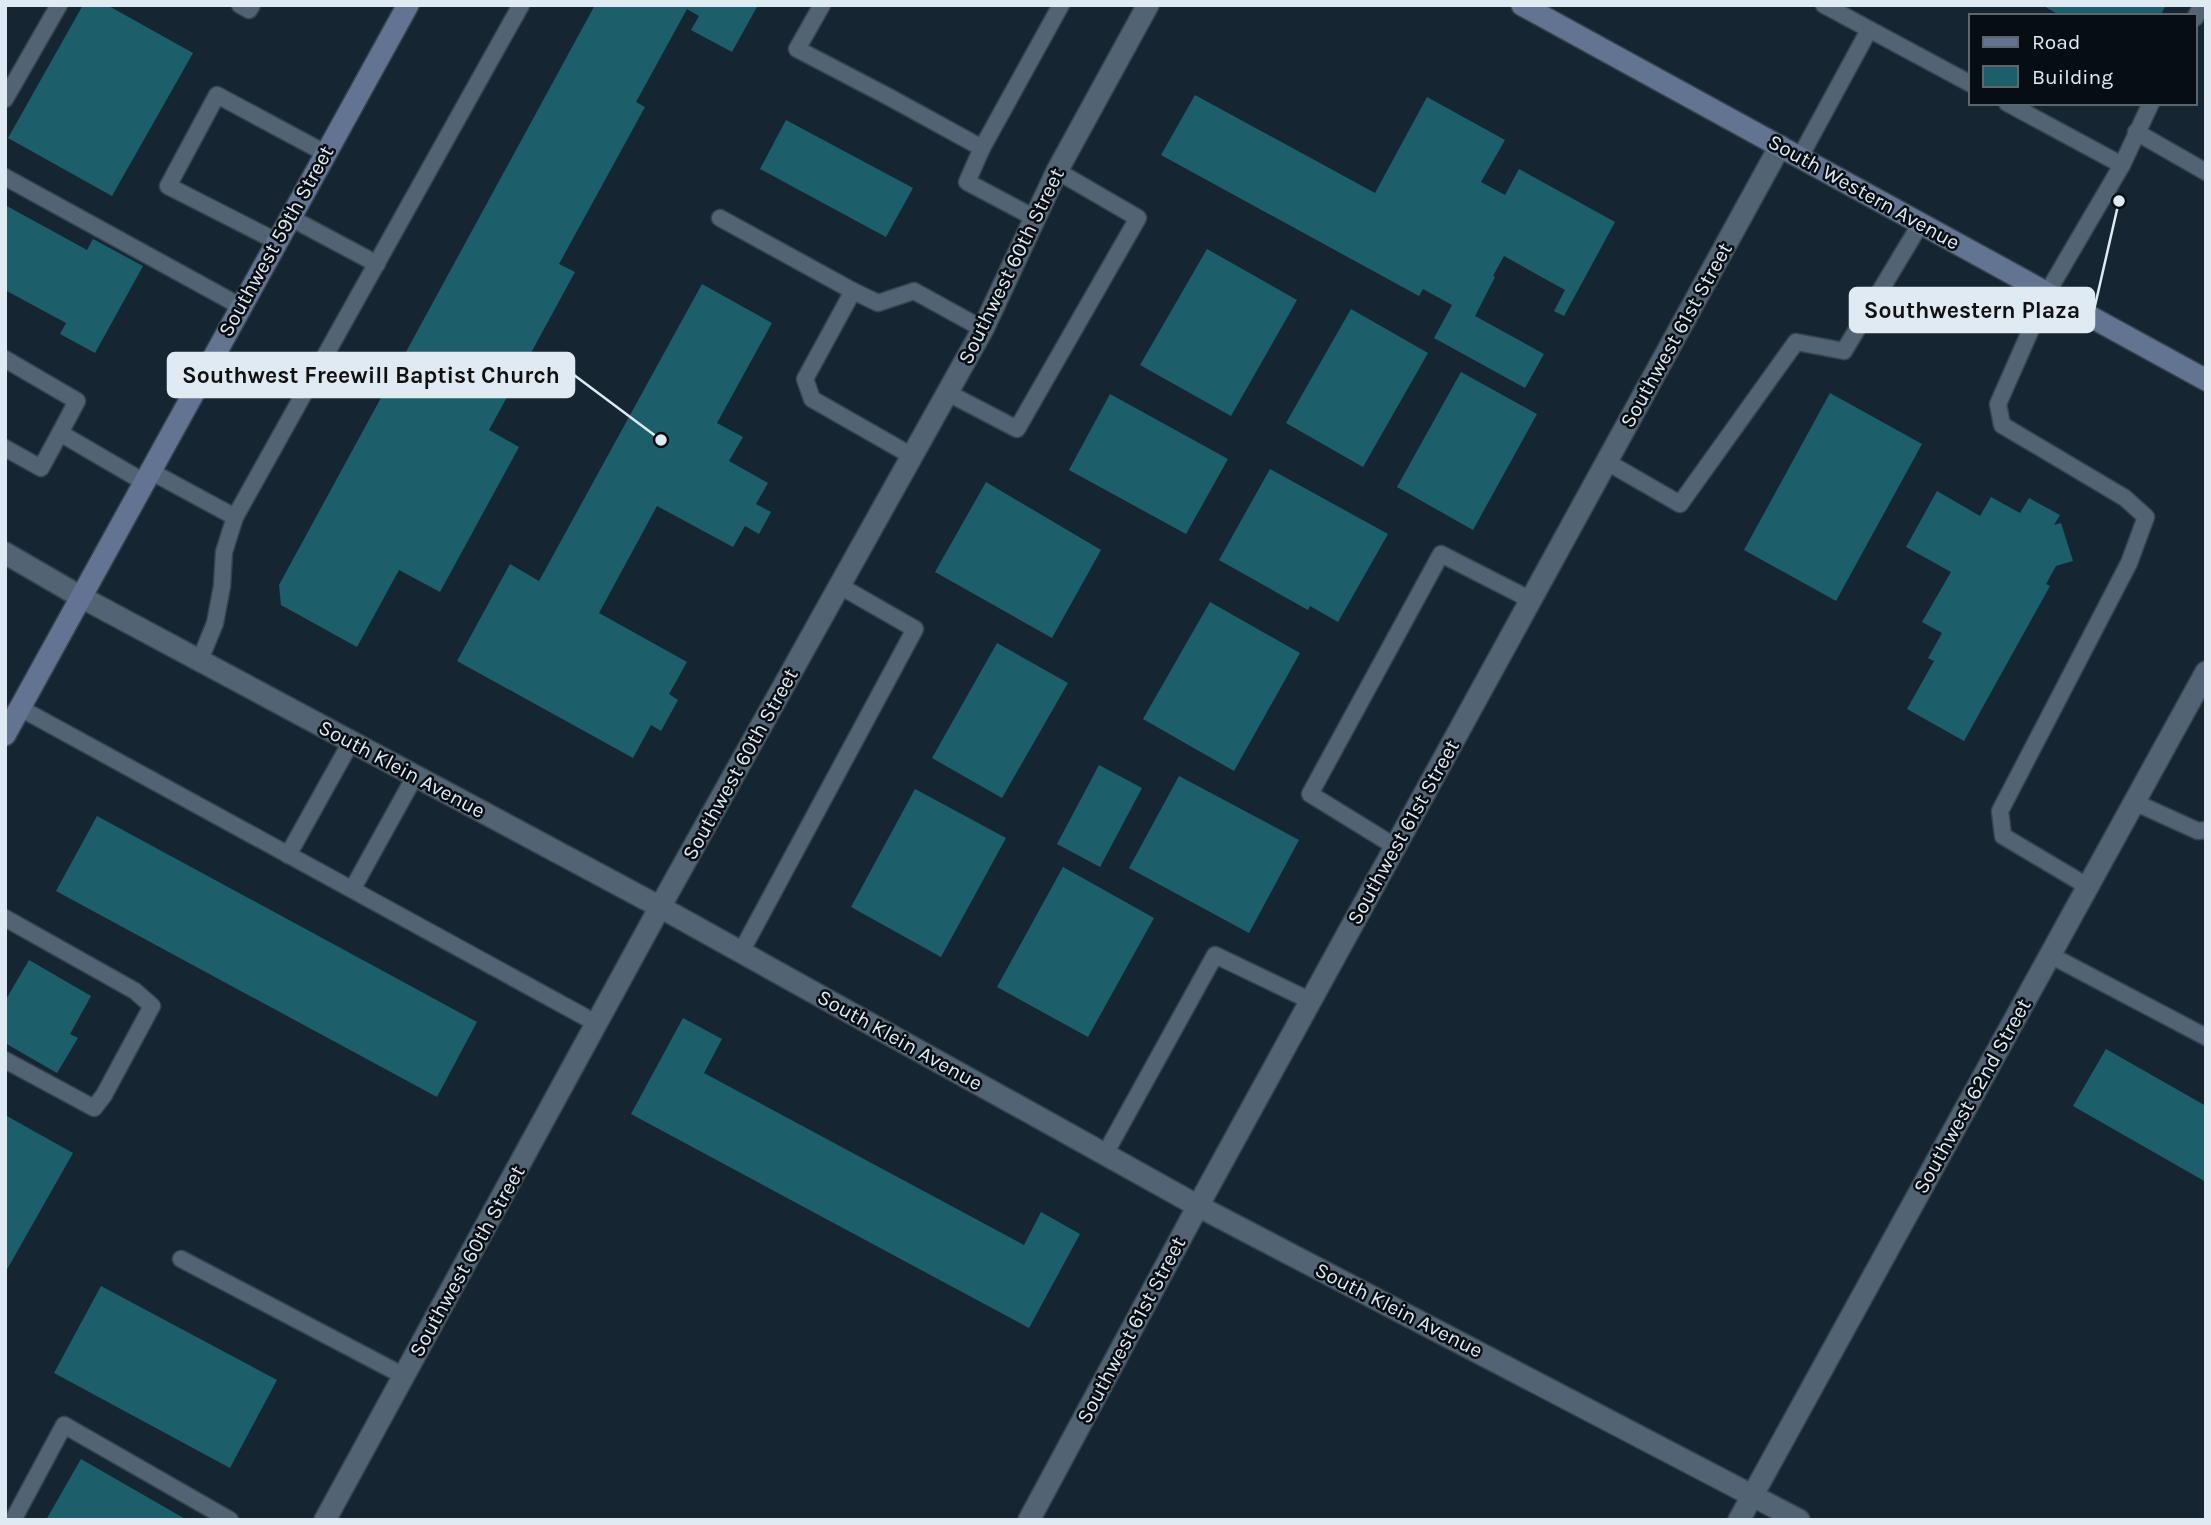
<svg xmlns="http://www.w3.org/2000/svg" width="2211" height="1525" viewBox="0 0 2211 1525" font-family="Karla,sans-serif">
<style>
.building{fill:#1c5f6a}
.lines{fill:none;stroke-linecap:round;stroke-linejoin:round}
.lane-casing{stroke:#37434e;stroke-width:19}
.street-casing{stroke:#37434e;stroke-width:24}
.secondary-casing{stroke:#37434e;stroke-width:24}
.lane{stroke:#526473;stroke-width:16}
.street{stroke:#526473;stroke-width:21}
.secondary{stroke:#627491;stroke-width:21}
.labels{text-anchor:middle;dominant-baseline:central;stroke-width:5;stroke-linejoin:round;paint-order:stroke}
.street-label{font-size:21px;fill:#e0eaf3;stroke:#070e13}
.leader{fill:none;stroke:#e0eaf3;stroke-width:2.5}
.callout-dot{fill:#e0eaf3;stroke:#070e13;stroke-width:2.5}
.callout{fill:#e0eaf3;stroke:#e0eaf3;stroke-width:2.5}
.callout-label{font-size:23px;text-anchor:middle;font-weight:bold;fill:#111}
</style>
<rect width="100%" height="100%" fill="#152632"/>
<g class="building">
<path d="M83 5H107L193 53 112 196 8 138Z"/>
<path d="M595 5H758L732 52 691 30 699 16 687 9 636 102 645 107 559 264 575 272 489 430 519 447 440 592 399 570 357 647 281 605 279 585Z"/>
<path d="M2042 5H2166L2160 16H2061Z"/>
<path d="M1195 95 1375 193 1427 97 1505 140 1481 182 1505 195 1519 169 1615 222 1564 316 1554 311 1565 290 1504 256 1493 276 1495 277 1475 316 1544 354 1525 388 1434 338 1452 305 1423 289 1419 296 1161 155Z"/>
<path d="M786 120 913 188 886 237 760 169Z"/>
<path d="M5 205 87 250 93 239 143 266 95 353 60 334 66 323 5 290Z"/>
<path d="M1207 249 1297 300 1231 416 1140 365Z"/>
<path d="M702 284 772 323 717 423 743 437 729 461 768 483 756 504 771 512 759 534 745 526 733 547 657 506 599 613 687 662 669 694 678 700 661 731 651 725 633 758 457 661 510 564 539 581Z"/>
<path d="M1351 309 1428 353 1363 467 1286 423Z"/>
<path d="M1461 372 1537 414 1473 530 1397 487Z"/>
<path d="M1830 393 1922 444 1836 601 1744 550Z"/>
<path d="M1110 394 1228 459 1186 534 1069 470Z"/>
<path d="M1270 469 1388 534 1338 622 1310 606 1308 610 1219 560Z"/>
<path d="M986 482 1101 550 1052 638 935 572Z"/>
<path d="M1937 491 1980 516 1991 497 2020 513 2029 498 2060 515 2054 525 2061 523 2073 561 2056 566 2046 584 2050 586 1964 741 1907 709 1934 661 1928 658 1942 633 1922 622 1951 572 1906 547Z"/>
<path d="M1210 602 1300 653 1234 771 1143 719Z"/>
<path d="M997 643 1068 683 1002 798 932 758Z"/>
<path d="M1099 765 1142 788 1100 867 1057 844Z"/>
<path d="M1179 776 1299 840 1249 933 1129 868Z"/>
<path d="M915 789 1006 838 941 957 851 907Z"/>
<path d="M97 816 477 1022 437 1097 56 891Z"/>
<path d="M1063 867 1154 918 1088 1037 997 987Z"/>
<path d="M29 960 91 996 70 1034 78 1038 57 1073 5 1043V1001Z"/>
<path d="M683 1018 722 1039 704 1073 1024 1245 1041 1212 1080 1234 1029 1328 631 1114Z"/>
<path d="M2106 1049 2206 1106V1182L2073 1106Z"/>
<path d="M5 1115 73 1153 5 1273Z"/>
<path d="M101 1286 277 1380 230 1468 54 1373Z"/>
<path d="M81 1459 187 1520H46Z"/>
</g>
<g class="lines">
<g class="lane-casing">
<g id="lane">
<path d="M240 5 249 10 252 5"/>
<path d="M822 5 797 49 889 97 982 148"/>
<path d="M1824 5 1971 84"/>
<path d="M2195 18 2202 5"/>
<path d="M5 99 59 5"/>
<path d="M2007 103 2122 165"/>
<path d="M2136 132 2206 172"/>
<path d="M1800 157 1869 30"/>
<path d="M5 177 240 306"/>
<path d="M289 217 377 264"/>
<path d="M720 218 853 291 805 379 812 399 912 456"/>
<path d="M1035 218 967 182 982 148 1061 5"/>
<path d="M276 241 168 186 217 95 325 153"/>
<path d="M853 291 878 303 914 291 983 329"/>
<path d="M5 359 77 401 60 433"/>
<path d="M948 393 1017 429 1138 218 1057 171"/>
<path d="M5 448 41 468 60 433 144 482"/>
<path d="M1607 462 1680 504 1796 342 1844 351 1921 223"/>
<path d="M150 471 235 517"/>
<path d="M200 660 215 623 222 586 224 552 235 517 521 5"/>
<path d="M20 708 596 1023"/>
<path d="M2134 802 2198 831 2206 830"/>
<path d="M1396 847 1310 794 1441 554 1531 600"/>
<path d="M288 855 351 742"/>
<path d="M2087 886 2003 836 2000 811 2129 563 2146 517 2125 498 2002 425 1998 404 2047 293 2122 165 2151 103"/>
<path d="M353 888 415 776"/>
<path d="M5 918 135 991 152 1006 104 1095 94 1108 5 1060"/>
<path d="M741 952 915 629 840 586"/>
<path d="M2050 955 2206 1037"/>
<path d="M1105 1154 1215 955 1311 1001"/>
<path d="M181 1259 404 1376"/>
<path d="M13 1520 64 1425 230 1520"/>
</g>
</g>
<g class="street-casing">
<g id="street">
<path d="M5 553 81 597 660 907 1198 1206 1799 1520"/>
<path d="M325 1520 660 907 983 329 1057 171 1148 5"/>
<path d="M1029 1520 1198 1206 1780 146"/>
<path d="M1739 1520 2206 672"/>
</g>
</g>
<g class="secondary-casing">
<g id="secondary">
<path d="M1522 5 2206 380"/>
<path d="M5 735 408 5"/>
</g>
</g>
<use href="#lane" class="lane"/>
<use href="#street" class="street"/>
<use href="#secondary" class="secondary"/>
</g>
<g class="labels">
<g class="street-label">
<text transform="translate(1864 192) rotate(29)">South Western Avenue</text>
<text transform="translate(276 241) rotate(-61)">Southwest 59th Street</text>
<text transform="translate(1011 266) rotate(-64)">Southwest 60th Street</text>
<text transform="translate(1676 335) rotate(-61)">Southwest 61st Street</text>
<text transform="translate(740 764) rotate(-61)">Southwest 60th Street</text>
<text transform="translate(402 769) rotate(28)">South Klein Avenue</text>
<text transform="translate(1403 832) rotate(-61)">Southwest 61st Street</text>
<text transform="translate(900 1040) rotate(29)">South Klein Avenue</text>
<text transform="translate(1972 1096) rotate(-61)">Southwest 62nd Street</text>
<text transform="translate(467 1261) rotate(-61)">Southwest 60th Street</text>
<text transform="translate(1399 1310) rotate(27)">South Klein Avenue</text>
<text transform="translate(1131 1330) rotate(-62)">Southwest 61st Street</text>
</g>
</g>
<path class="leader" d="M2119 201L2094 310M661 440L574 375"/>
<g class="callout-dot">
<circle cx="2119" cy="201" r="7"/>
<circle cx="661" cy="440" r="7"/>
</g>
<g class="callout">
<rect x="1850" y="288" width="244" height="44" rx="7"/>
<rect x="168" y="353" width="406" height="44" rx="7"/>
</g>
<g class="callout-label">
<text x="1972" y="318">Southwestern Plaza</text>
<text x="371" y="383">Southwest Freewill Baptist Church</text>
</g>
<rect width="2211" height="1525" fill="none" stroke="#e0eaf3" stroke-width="14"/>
<rect x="1969" y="14" width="228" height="91" fill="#070e13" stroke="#5e666d" stroke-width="2"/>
<rect x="1983" y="37" width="35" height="10" fill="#627491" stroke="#5e666d" stroke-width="2"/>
<text x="2032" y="49" font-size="21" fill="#e0eaf3">Road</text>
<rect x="1983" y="66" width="35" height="21" fill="#1c5f6a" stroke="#5e666d" stroke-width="2"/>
<text x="2032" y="84" font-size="21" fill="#e0eaf3">Building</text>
</svg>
